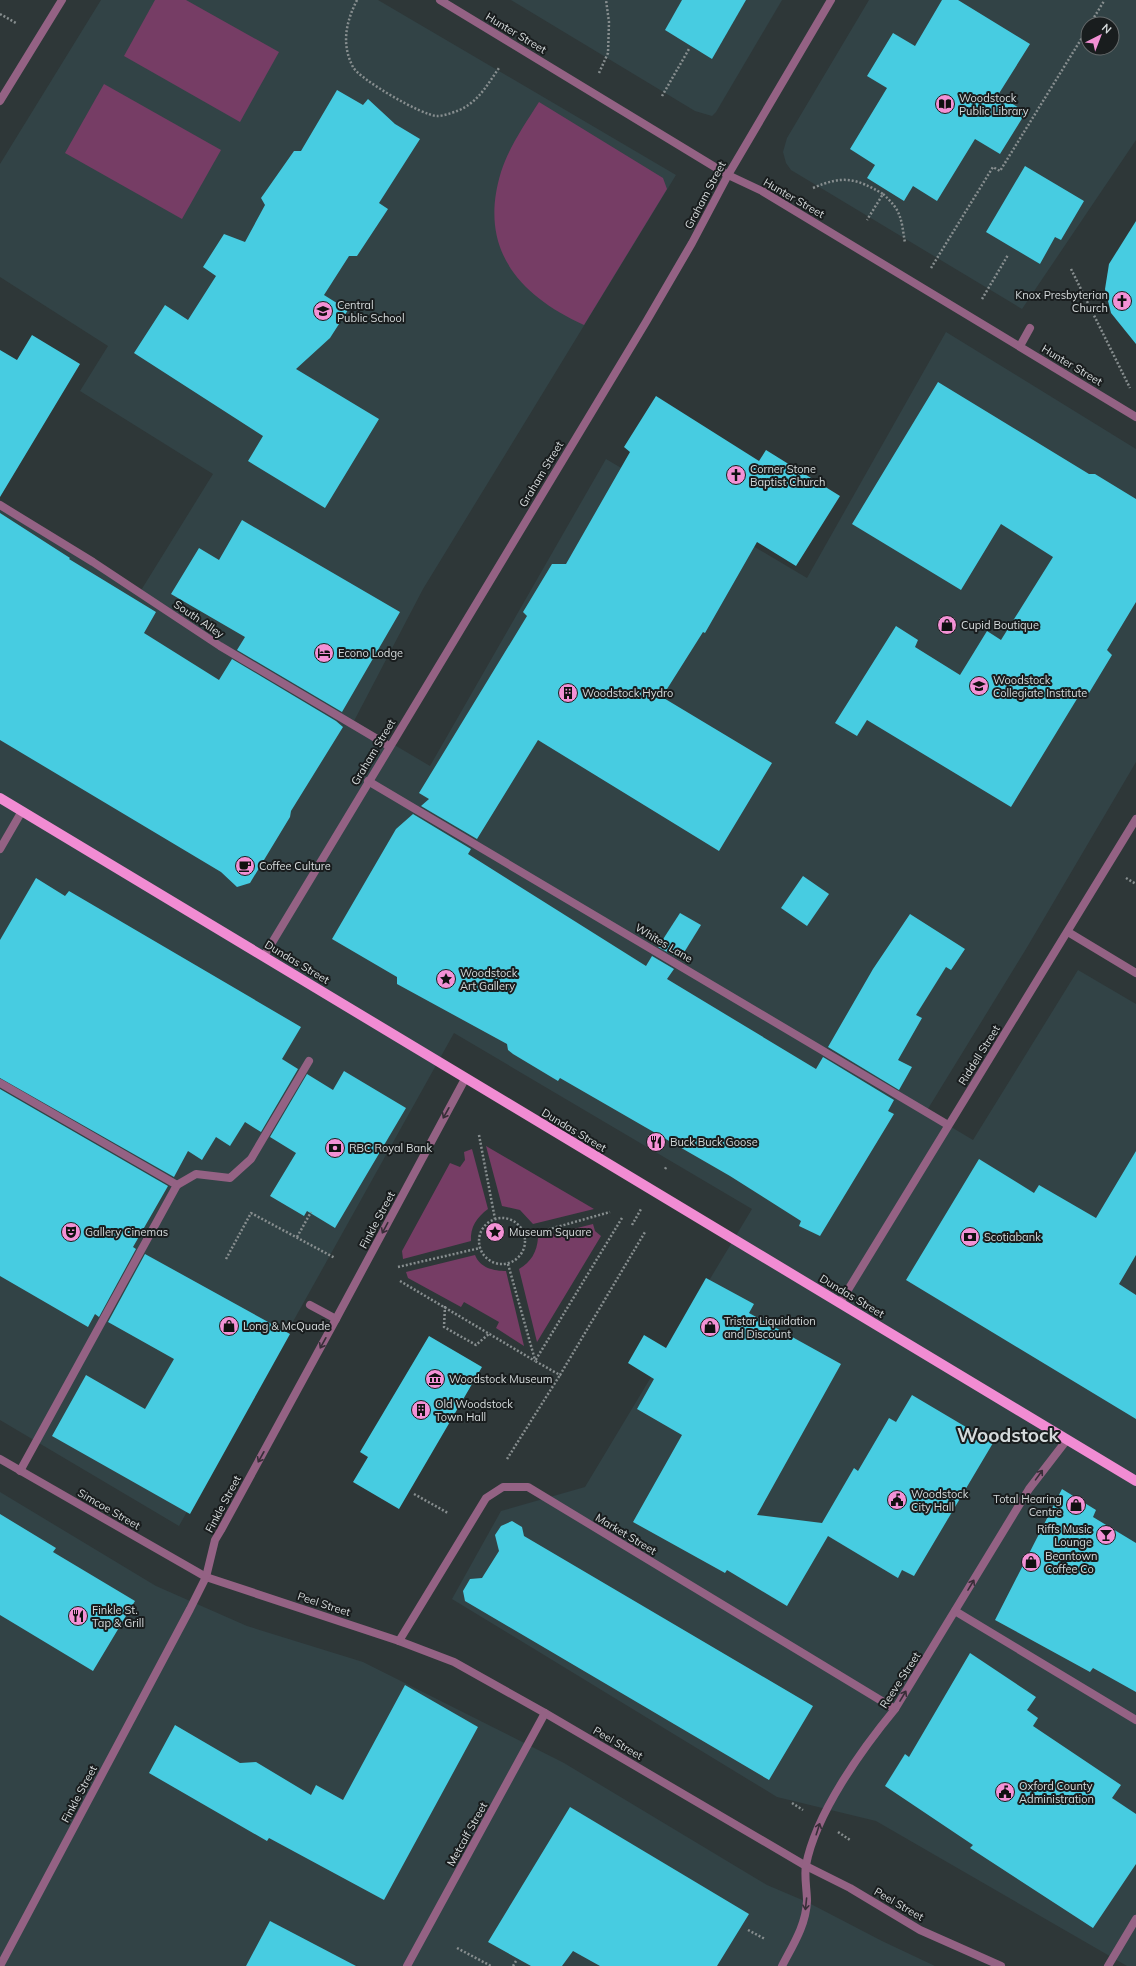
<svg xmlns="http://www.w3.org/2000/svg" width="1136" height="1966" viewBox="0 0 1136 1966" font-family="Mulish,sans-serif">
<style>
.built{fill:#324346;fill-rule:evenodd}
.green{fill:#763d65}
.building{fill:#47cce1}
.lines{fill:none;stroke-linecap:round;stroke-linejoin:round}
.path{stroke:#878e8f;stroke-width:2.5;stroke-dasharray:2 2;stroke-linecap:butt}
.service{stroke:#946284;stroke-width:8}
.minor{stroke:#946284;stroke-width:8}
.primary{stroke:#f18cd3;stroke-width:10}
.oneway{stroke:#382e38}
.labels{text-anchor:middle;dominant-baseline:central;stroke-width:4;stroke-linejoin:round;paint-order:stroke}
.street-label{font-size:11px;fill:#d5dadb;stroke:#191d1e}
.poi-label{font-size:11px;fill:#d5dadb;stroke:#191d1e;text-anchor:start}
.town-label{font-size:19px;font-weight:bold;fill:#d5dadb;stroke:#191d1e}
</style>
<rect width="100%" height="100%" fill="#2e3738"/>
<g class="built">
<path d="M101 0H378L676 175 423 589 354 721 430 766 606 459 807 578 946 332 1136 449V762L1026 949 926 1112 973 1140 1078 970 1136 1004V1966H1127L876 1821 777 1797 452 1599 501 1511 585 1487 752 1209 454 1033 179 1526 0 1420V508L140 592 213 474 80 391 108 346 0 277V164Z"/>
<path d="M511 0H782L716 112 712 116 695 111Z"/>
<path d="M869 0H1136V140L1022 309 791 170 786 163 783 152 787 138ZM1088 24H1112V48H1088Z"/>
<path d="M0 1492 156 1586 247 1626 363 1662 564 1763 767 1885 807 1902 882 1941 935 1966H0Z"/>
</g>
<g class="green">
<path d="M155 0H186L279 52 240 122 124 56Z"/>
<path d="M104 84 221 150 182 219 65 153Z"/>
<path d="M539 102 663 178 667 189 584 325C517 294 478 248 501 172 509 147 525 124 539 102Z"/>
<path d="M486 1146 594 1209 533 1224 520 1210 502 1206Z"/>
<path d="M472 1149 488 1209C477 1217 470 1227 471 1241L403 1259 402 1251 450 1163 460 1167 465 1160 464 1152Z"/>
<path d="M593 1224 595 1231 601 1236 537 1342 519 1269C531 1262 537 1252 538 1238Z"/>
<path d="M475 1255C480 1268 494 1271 506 1271L524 1346 496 1328 499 1322 464 1302 461 1307 408 1278 406 1272Z"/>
</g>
<g class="building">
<path d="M682 0H746L712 59 665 30Z"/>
<path d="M942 0H958L1030 44 998 95 1026 112 1000 154 975 139 937 201 913 186 904 201 867 178 875 165 850 149 887 88 867 76 893 33 915 46Z"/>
<path d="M337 90 363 105 368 99 395 124 420 139 379 203 388 209 357 256H349L324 295 348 310 330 338 296 369 379 419 325 508 248 461 263 436 134 353 165 305 188 320 216 276 203 267 224 234 245 242 265 205 261 198 294 151H301Z"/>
<path d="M1025 166 1084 201 1061 240 1055 237 1040 264 986 232Z"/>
<path d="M1136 221V344L1111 313 1105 289 1109 264Z"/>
<path d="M32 335 80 364 0 497V350L17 360Z"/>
<path d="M938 382 1089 474H1095L1136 499V602L1107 650 1112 655 1089 693 1083 689 1011 807 867 720 857 736 835 723 896 626 918 640 915 647 960 675 987 631 1001 640 1053 557 1001 524 961 590 852 524Z"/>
<path d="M656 396 759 461 766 450 840 496 796 566 757 542 705 633 703 632 662 697 772 763 719 851 538 740 477 839 421 806 429 799 419 793 527 616 523 612 552 564H566L630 452 624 447Z"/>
<path d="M0 513 70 558 69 559 156 612 144 633 219 680 232 659 336 721 343 727 291 811 290 817 250 883 237 887 221 872 0 740Z"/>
<path d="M242 520 400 612 342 712 237 650 245 637 171 594 199 548 219 560Z"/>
<path d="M413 814 471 849 468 854 646 966 652 956 674 969 667 979 816 1069 823 1057 894 1100 888 1111 894 1114 820 1236 799 1226 801 1221 730 1176 560 1078 558 1081 513 1054 508 1050 507 1044 397 984V977L332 939 396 829Z"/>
<path d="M803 876 829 894 807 926 781 908Z"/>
<path d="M36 878 65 896 69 891 301 1027 282 1059 298 1069 261 1132 245 1122 230 1146 216 1137 202 1160 188 1151 174 1177 0 1078V940Z"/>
<path d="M680 913 701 925 680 959 658 947Z"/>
<path d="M910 914 965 949 951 970 946 967 916 1015 922 1018 898 1060 912 1067 899 1090 828 1047 873 969Z"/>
<path d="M344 1071 406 1108 335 1228 307 1211 304 1216 270 1196 296 1153 270 1137 307 1074 333 1090Z"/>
<path d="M0 1089 168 1186 133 1247 136 1249 99 1317 95 1314 88 1327 0 1276Z"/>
<path d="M1136 1151V1255L1119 1284 1136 1295V1419L906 1280 979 1159 1034 1193 1039 1185 1096 1218Z"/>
<path d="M145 1254 290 1334 190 1514 52 1436 86 1375 145 1409 174 1359 108 1322Z"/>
<path d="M706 1278 754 1304 749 1313 841 1364 757 1515 822 1523 854 1468 858 1471 889 1418 896 1422 912 1395 993 1443 914 1576 902 1570 898 1578 828 1536 787 1606 727 1570 725 1573 633 1522 682 1435 637 1409 654 1379 628 1363 644 1335 666 1348Z"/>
<path d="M429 1336 482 1367 399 1509 353 1482 368 1457 360 1452Z"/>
<path d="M1062 1489 1096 1510 1093 1517 1136 1543V1692L1093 1668 1090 1672 995 1620Z"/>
<path d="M0 1514 56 1548 53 1552 135 1601 93 1671 0 1615Z"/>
<path d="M512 1521 522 1527 524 1536 813 1706 769 1780 465 1601 463 1591 470 1579 482 1578 499 1551 495 1535 501 1526Z"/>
<path d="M970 1653 1036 1697 1027 1710 1038 1718 1033 1726 1121 1785 1112 1798 1136 1814V1864L1093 1928 970 1848 973 1845 885 1786 905 1754 909 1757Z"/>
<path d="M405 1685 478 1727 384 1900 269 1838 267 1841 149 1773 175 1725 240 1763 256 1762 311 1795 316 1785 343 1800Z"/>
<path d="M570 1807 749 1914 717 1966H600L573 1951 562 1966H531L488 1942Z"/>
<path d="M270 1921 356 1966H246Z"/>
</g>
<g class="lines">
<g class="path">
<path d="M357 0C346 22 341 44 353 67 359 79 423 116 437 116 443 116 452 113 457 111 478 103 487 85 499 68"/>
<path d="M0 14 16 23"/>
<path d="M1090 24 1104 1"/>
<path d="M599 73 608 53 609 22 606 0"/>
<path d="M662 96 689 49"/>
<path d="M813 188C843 175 856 178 883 194L867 220"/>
<path d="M883 194C902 211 901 219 905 243"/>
<path d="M931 268 993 167 1000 171 1088 28"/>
<path d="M1071 269 1130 388"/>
<path d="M982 299 1008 255"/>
<path d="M1126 878 1136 884"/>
<path d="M479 1135 495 1219"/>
<path d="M665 1169 667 1166"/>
<circle cx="502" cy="1241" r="23"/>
<path d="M622 1218 535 1361 560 1375 645 1232"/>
<path d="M632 1225 641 1209"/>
<path d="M525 1236 610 1212"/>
<path d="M297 1237 311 1212"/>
<path d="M226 1259 251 1213 335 1258"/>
<path d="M508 1264 535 1360"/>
<path d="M398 1267 480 1248"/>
<path d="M400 1281 535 1361"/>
<path d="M445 1306 444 1327 476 1345 490 1333"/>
<path d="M507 1459 560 1375"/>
<path d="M414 1494 448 1513"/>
<path d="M792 1803 803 1810"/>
<path d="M838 1832 850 1840"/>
<path d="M748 1930 765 1939"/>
<path d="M457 1948 491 1966"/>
<path d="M513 1966 516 1961"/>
</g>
<g class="service">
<path d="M1020 346 1030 328"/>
<path d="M0 505 93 562 220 646 389 746"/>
<path d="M368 781 948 1125"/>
<path d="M0 1083 177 1185 20 1471"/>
<path d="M177 1185 196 1174 230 1178 251 1159 309 1061"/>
<path d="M310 1305 336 1319"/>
<path d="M955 1611 1136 1720"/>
<path d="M1108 1966 1136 1919"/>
</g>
<g class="minor">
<path d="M440 0 728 175 762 191 1136 417"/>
<path d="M0 101 62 0"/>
<path d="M0 849 22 811"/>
<path d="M1068 932 1136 973"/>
<path d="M264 956 646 322 692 243 728 175 831 0"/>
<path d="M840 1303 1136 819"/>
<path d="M0 1459 206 1577 399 1641 454 1662 545 1713 806 1866 850 1888 920 1930 1001 1966"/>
<path d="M399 1641 486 1498 503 1487H528L895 1709"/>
<path d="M0 1966 190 1609 206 1577 215 1540 221 1530 336 1319 465 1079"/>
<path d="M407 1966 545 1713"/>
<path d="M782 1966C793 1945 806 1925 807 1901 807 1890 804 1876 806 1865 816 1813 862 1749 895 1709L1029 1489 1066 1441"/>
</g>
<path class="primary" d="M0 798 1136 1481"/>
</g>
<defs><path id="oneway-shaft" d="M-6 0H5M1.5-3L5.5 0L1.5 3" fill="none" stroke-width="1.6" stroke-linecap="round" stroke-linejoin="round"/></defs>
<g class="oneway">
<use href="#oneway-shaft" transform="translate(446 1113) rotate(119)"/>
<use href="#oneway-shaft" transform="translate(385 1228) rotate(118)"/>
<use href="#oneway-shaft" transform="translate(323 1343) rotate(119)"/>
<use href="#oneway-shaft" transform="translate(261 1457) rotate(119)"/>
<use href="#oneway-shaft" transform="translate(1039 1475) rotate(-54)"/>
<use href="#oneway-shaft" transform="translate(971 1585) rotate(-59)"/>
<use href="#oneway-shaft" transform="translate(903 1696) rotate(-59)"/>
<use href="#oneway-shaft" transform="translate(818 1829) rotate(-72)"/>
<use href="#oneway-shaft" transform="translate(806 1904) rotate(96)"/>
</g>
<defs>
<g id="library-disc" transform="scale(1)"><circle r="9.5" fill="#f391d5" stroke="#191d1e"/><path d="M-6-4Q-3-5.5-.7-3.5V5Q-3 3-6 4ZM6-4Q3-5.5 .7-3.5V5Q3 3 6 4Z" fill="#111"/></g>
<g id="church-disc" transform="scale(1)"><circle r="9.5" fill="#f391d5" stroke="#191d1e"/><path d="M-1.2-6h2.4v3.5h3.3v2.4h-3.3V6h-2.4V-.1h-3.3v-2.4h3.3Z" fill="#111"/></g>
<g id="school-disc" transform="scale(1)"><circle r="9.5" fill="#f391d5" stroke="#191d1e"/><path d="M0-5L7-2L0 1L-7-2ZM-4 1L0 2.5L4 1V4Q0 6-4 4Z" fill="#111"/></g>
<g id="shop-disc" transform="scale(1)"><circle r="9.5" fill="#f391d5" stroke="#191d1e"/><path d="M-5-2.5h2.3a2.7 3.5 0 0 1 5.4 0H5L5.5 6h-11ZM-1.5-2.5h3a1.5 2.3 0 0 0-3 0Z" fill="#111"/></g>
<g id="hotel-disc" transform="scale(1)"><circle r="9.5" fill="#f391d5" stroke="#191d1e"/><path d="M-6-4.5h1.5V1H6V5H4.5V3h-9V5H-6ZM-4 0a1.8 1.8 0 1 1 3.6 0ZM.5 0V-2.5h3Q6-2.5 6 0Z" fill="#111"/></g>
<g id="building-disc" transform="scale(1)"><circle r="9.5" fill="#f391d5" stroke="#191d1e"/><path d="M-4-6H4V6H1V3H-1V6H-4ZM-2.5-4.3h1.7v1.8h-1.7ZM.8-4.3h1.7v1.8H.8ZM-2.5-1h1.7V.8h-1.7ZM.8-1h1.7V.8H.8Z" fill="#111"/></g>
<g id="cafe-disc" transform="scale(1)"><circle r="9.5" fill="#f391d5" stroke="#191d1e"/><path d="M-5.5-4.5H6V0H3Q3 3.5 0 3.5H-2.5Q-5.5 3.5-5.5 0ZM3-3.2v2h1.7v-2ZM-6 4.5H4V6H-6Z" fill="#111"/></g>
<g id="sight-disc" transform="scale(1)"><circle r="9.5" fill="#f391d5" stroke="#191d1e"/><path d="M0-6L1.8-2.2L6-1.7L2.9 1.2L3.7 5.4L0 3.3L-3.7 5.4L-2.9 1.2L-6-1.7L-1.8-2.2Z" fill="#111"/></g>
<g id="restaurant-disc" transform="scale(1)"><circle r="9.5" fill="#f391d5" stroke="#191d1e"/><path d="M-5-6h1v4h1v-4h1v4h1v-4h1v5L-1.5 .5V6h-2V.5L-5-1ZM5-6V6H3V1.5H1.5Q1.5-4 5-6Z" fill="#111"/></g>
<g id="bank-disc" transform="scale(1)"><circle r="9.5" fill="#f391d5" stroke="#191d1e"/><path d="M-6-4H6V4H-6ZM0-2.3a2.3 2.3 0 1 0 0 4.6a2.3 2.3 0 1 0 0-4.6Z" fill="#111"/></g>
<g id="theatre-disc" transform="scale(1)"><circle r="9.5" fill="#f391d5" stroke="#191d1e"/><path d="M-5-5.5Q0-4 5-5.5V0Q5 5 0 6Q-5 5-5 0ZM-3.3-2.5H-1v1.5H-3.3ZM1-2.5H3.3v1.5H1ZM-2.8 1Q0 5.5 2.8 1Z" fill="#111"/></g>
<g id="museum-disc" transform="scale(1)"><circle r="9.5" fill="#f391d5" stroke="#191d1e"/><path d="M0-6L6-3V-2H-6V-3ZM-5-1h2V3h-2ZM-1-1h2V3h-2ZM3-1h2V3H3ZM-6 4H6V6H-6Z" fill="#111"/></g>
<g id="civic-disc" transform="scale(1)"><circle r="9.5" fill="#f391d5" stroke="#191d1e"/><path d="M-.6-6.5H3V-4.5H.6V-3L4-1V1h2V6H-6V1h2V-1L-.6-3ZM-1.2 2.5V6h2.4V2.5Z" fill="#111"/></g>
<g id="bar-disc" transform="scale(1)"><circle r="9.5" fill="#f391d5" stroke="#191d1e"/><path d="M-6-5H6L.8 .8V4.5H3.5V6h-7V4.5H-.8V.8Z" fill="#111"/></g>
</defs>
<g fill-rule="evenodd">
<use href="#library-disc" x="945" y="104"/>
<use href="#church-disc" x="1122" y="301"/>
<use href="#school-disc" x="323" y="311"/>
<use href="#church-disc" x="736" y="475"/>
<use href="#shop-disc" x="947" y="625"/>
<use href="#hotel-disc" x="324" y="653"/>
<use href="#school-disc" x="979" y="686"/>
<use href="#building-disc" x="568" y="693"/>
<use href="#cafe-disc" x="245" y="866"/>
<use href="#sight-disc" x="446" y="979"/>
<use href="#restaurant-disc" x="656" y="1142"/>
<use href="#bank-disc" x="335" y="1148"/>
<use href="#theatre-disc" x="71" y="1232"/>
<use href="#sight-disc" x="495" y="1232"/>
<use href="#bank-disc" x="970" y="1237"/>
<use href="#shop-disc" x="229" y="1326"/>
<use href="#shop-disc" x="710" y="1327"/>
<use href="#museum-disc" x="435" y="1379"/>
<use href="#building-disc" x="421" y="1410"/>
<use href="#civic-disc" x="897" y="1500"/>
<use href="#shop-disc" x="1076" y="1505"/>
<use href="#bar-disc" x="1106" y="1535"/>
<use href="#shop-disc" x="1031" y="1562"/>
<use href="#restaurant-disc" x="78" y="1616"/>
<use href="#civic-disc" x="1005" y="1792"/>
</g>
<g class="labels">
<g class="street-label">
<text transform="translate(516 33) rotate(31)">Hunter Street</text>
<text transform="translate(705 195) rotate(-62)">Graham Street</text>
<text transform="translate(794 198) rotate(30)">Hunter Street</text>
<text transform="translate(1072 365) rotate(31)">Hunter Street</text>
<text transform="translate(541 474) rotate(-59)">Graham Street</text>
<text transform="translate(199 619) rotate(34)">South Alley</text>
<text transform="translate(373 752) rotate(-59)">Graham Street</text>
<text transform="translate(664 943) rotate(31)">Whites Lane</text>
<text transform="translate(297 962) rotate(31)">Dundas Street</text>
<text transform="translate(979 1055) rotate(-58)">Riddell Street</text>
<text transform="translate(574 1130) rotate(31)">Dundas Street</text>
<text transform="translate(377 1220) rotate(-62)">Finkle Street</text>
<text transform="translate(852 1296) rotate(31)">Dundas Street</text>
<text transform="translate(223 1504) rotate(-62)">Finkle Street</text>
<text transform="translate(109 1509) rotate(30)">Simcoe Street</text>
<text transform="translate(626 1534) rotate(31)">Market Street</text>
<text transform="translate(324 1604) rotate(18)">Peel Street</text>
<text transform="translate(900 1680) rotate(-57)">Reeve Street</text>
<text transform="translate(618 1743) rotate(30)">Peel Street</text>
<text transform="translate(79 1794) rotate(-62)">Finkle Street</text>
<text transform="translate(467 1834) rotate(-61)">Metcalf Street</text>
<text transform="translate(899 1904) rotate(30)">Peel Street</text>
</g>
<g class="poi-label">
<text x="959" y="98">Woodstock<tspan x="959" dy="13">Public Library</tspan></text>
<text x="1108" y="295" text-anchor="end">Knox Presbyterian<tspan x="1108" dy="13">Church</tspan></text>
<text x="337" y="305">Central<tspan x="337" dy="13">Public School</tspan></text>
<text x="750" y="469">Corner Stone<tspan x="750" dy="13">Baptist Church</tspan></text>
<text x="961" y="625">Cupid Boutique</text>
<text x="338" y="653">Econo Lodge</text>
<text x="993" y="680">Woodstock<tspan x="993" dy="13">Collegiate Institute</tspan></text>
<text x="582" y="693">Woodstock Hydro</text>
<text x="259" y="866">Coffee Culture</text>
<text x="460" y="973">Woodstock<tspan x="460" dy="13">Art Gallery</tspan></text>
<text x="670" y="1142">Buck Buck Goose</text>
<text x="349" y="1148">RBC Royal Bank</text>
<text x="85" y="1232">Gallery Cinemas</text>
<text x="509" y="1232">Museum Square</text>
<text x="984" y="1237">Scotiabank</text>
<text x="724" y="1321">Tristar Liquidation<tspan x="724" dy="13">and Discount</tspan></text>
<text x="243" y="1326">Long &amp; McQuade</text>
<text x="449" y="1379">Woodstock Museum</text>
<text x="435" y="1404">Old Woodstock<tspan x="435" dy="13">Town Hall</tspan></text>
<text x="911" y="1494">Woodstock<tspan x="911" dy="13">City Hall</tspan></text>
<text x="1062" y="1499" text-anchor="end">Total Hearing<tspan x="1062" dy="13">Centre</tspan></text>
<text x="1092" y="1529" text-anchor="end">Riffs Music<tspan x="1092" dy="13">Lounge</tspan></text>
<text x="1045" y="1556">Beantown<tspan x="1045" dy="13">Coffee Co</tspan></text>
<text x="92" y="1610">Finkle St.<tspan x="92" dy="13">Tap &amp; Grill</tspan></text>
<text x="1019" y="1786">Oxford County<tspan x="1019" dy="13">Administration</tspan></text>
</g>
<g class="town-label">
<text x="1008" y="1435">Woodstock</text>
</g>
</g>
<g transform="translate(1100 36) rotate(42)"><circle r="19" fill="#191d1e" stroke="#64696a"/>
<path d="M0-3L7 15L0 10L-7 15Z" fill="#f391d5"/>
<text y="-6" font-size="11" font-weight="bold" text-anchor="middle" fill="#d5dadb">N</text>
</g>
</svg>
